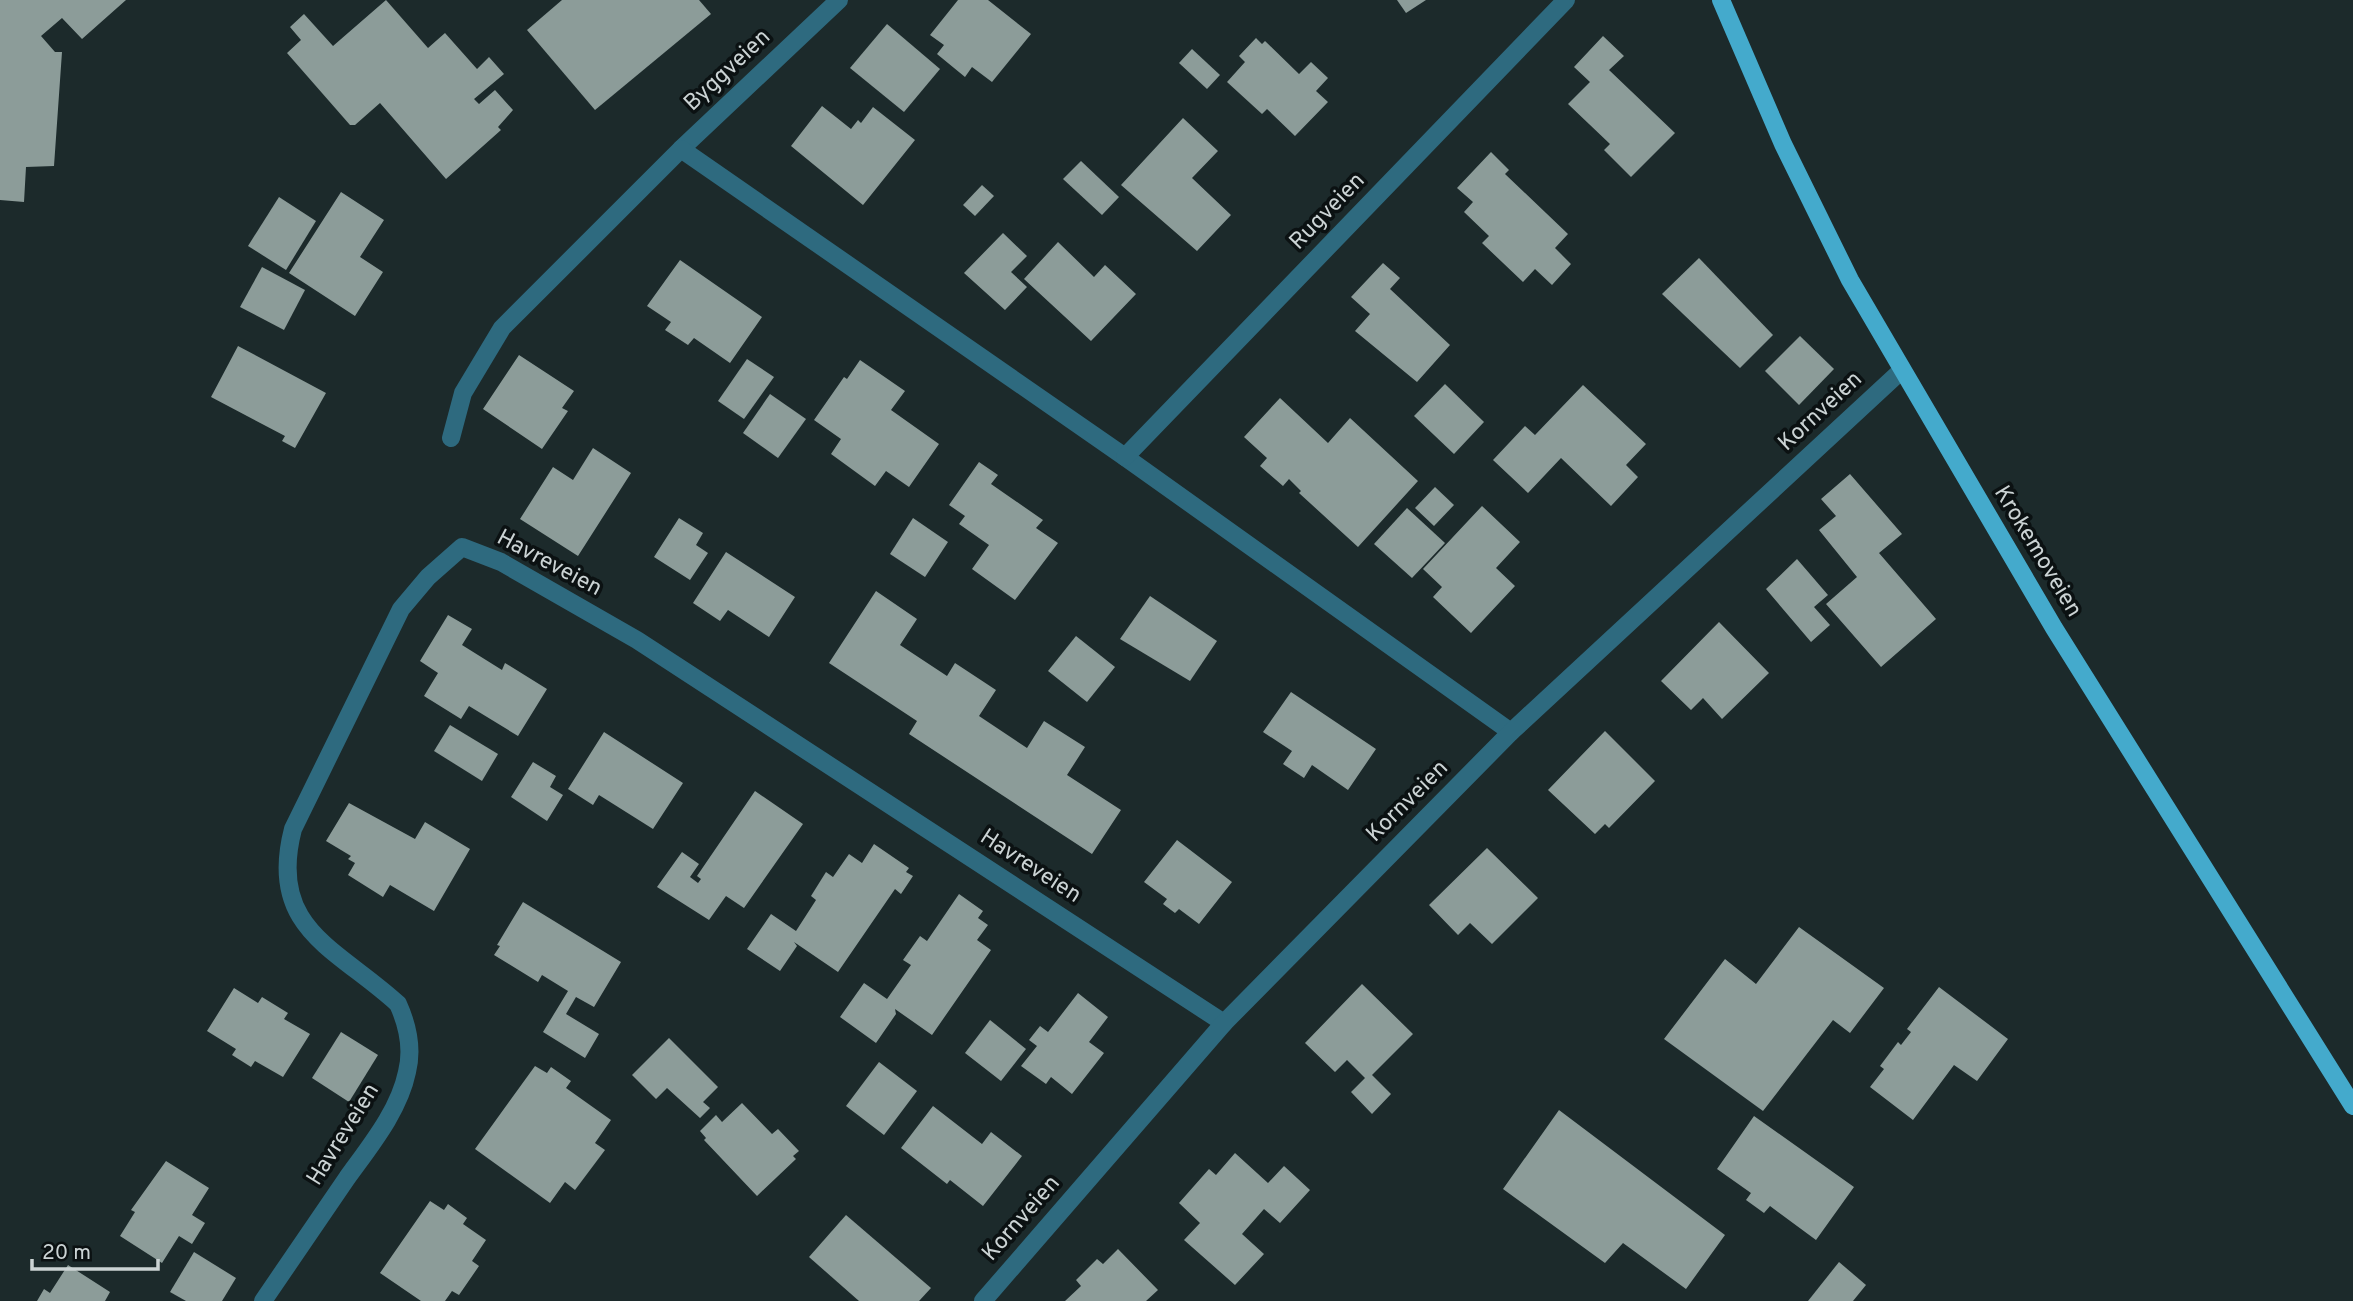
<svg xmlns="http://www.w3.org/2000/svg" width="2353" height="1301" viewBox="0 0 2353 1301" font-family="Overpass,sans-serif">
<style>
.building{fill:#8c9c99}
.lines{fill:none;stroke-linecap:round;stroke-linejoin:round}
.minor{stroke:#2e6a7f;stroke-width:18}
.major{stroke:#4ac;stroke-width:18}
.labels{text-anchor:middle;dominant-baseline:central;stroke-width:7;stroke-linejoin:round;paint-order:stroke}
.street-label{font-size:23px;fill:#cbd3d4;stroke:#0b1112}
</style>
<rect width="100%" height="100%" fill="#1c2a2b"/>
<g class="building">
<path d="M0 0H126L82 39 62 18 41 36 55 52H62L54 166 26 167 24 202 0 200Z"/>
<path d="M386 0 428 48 445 33 477 69 489 57 504 74 474 99 479 104 495 90 513 110 498 127 501 130 446 179 380 103 355 125H350L287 53 301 40 290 27 304 14 333 46Z"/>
<path d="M562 0H699L711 14 595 110 527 30Z"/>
<path d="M958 0H988L1031 34 992 82 972 67 965 77 937 54 944 45 930 35Z"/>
<path d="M1397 0H1426L1406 13Z"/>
<path d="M887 24 940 69 904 112 850 68Z"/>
<path d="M1603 36 1624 56 1609 70 1675 133 1631 177 1604 150 1610 144 1568 104 1590 82 1574 67Z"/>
<path d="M1256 38 1262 44 1265 41 1299 74 1311 62 1328 78 1316 91 1328 102 1295 136 1267 109 1262 114 1227 82 1245 62 1239 56Z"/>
<path d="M1192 49 1220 75 1207 89 1179 63Z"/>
<path d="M822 106 851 129 858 120 861 123 873 107 915 140 863 205 791 146Z"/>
<path d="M1183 118 1218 151 1192 178 1231 215 1197 251 1121 185Z"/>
<path d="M1491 152 1509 170 1505 174 1568 234 1555 248 1571 264 1552 285 1535 269 1523 282 1482 243 1489 236 1464 212 1473 202 1457 188Z"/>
<path d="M1081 161 1119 197 1102 215 1063 179Z"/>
<path d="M982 185 994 196 975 216 963 205Z"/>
<path d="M341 192 384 220 360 257 383 272 355 316 289 273Z"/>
<path d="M279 197 316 221 286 270 248 246Z"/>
<path d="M1003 233 1027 256 1011 272 1027 287 1005 310 964 273Z"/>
<path d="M1058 242 1094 277 1105 265 1136 294 1091 341 1024 279Z"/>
<path d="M1699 258 1773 335 1740 368 1662 294Z"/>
<path d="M680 260 762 317 730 363 694 338 688 345 665 330 671 322 647 306Z"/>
<path d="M1383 263 1400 278 1390 289 1450 345 1417 382 1355 331 1370 314 1351 297Z"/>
<path d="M262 267 305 290 284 330 240 307Z"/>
<path d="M1800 336 1834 369 1799 405 1765 371Z"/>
<path d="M238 346 326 393 295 448 282 441 285 436 211 397Z"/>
<path d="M519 355 574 391 562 408 568 411 542 449 483 409Z"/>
<path d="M747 359 774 377 744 419 718 401Z"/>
<path d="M860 360 905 391 891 410 939 444 909 487 886 471 875 486 831 454 841 439 814 420 844 377 847 379Z"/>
<path d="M1445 384 1484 422 1454 454 1414 416Z"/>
<path d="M1583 385 1646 444 1626 465 1638 477 1611 506 1561 458 1528 493 1493 460 1525 426 1535 435Z"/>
<path d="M770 394 806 419 778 458 743 433Z"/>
<path d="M1280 398 1328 443 1350 418 1418 481 1358 547 1299 493 1301 491 1289 479 1283 486 1260 466 1267 458 1244 437Z"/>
<path d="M593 448 631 473 578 556 520 519 553 467 573 480Z"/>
<path d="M979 462 998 475 991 484 1043 520 1036 528 1058 543 1015 600 972 569 989 545 959 524 965 516 949 505Z"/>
<path d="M1850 474 1902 534 1879 553 1936 619 1881 667 1826 604 1857 577 1819 530 1836 516 1821 499Z"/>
<path d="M1435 487 1454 505 1434 526 1415 508Z"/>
<path d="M1482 506 1520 542 1496 568 1515 586 1471 633 1433 597 1442 587 1423 569Z"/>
<path d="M1407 508 1445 543 1412 578 1374 544Z"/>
<path d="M679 518 703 533 696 545 708 553 690 580 654 557Z"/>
<path d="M913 518 948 542 925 577 890 554Z"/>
<path d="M726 552 795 597 769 637 728 610 720 621 693 603Z"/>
<path d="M1797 559 1828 595 1814 607 1830 625 1811 642 1766 589Z"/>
<path d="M876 591 917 619 900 645 947 676 955 663 996 690 979 716 1027 748 1044 721 1085 747 1067 775 1121 810 1092 854 909 734 917 721 829 663Z"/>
<path d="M1150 596 1217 641 1190 681 1120 639Z"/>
<path d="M448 615 472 629 462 645 502 670 505 663 547 689 518 736 469 706 461 719 424 696 438 673 420 661Z"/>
<path d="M1719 622 1769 673 1722 719 1703 698 1691 710 1661 681Z"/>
<path d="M1076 636 1115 667 1087 702 1048 671Z"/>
<path d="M1291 692 1376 749 1348 790 1312 765 1304 778 1283 764 1292 751 1263 732Z"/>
<path d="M450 725 498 754 482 781 434 751Z"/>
<path d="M1605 731 1655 781 1609 828 1605 824 1595 834 1548 790Z"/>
<path d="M604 732 683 783 653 829 599 795 593 805 568 789Z"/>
<path d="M533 762 556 776 550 787 563 795 547 821 511 797Z"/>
<path d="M755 791 803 824 744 908 726 896 709 920 657 887 682 852 699 864 690 877 698 883 701 879 697 876Z"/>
<path d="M349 803 415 839 425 822 470 849 434 911 390 885 383 897 348 875 355 863 348 859 351 856 326 841Z"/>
<path d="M1177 840 1232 882 1199 924 1179 909 1175 913 1163 904 1167 899 1144 882Z"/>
<path d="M874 844 909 868 906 872 913 876 901 894 895 889 838 972 794 942 797 946 780 971 747 949 771 914 796 931 816 900 811 896 826 872 833 877 849 854 862 863Z"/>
<path d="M1487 848 1538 898 1492 944 1470 923 1458 935 1429 905Z"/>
<path d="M959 894 983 911 978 918 988 925 977 940 991 950 932 1035 895 1009 896 1014 876 1043 840 1017 864 983 887 999 911 965 903 960 920 936 927 941Z"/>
<path d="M523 902 621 962 594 1007 576 997 566 1014 599 1034 585 1058 543 1032 568 991 542 975 538 982 494 955 500 946 497 945Z"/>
<path d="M1799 927 1884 988 1850 1033 1833 1020 1763 1111 1664 1039 1725 959 1756 984Z"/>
<path d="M1362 984 1413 1034 1372 1075 1391 1094 1372 1114 1351 1092 1365 1078 1347 1060 1335 1072 1305 1043Z"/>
<path d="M1939 987 2008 1039 1977 1081 1954 1065 1913 1120 1870 1087 1884 1069 1880 1066 1898 1042 1901 1045 1911 1032 1907 1029Z"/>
<path d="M234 988 258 1003 262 997 288 1013 284 1019 310 1034 283 1077 255 1061 251 1067 232 1055 236 1049 207 1031Z"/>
<path d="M1078 993 1108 1017 1089 1042 1104 1053 1072 1094 1051 1077 1046 1084 1021 1066 1037 1046 1029 1040 1040 1026 1048 1032Z"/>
<path d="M990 1020 1026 1049 1001 1081 965 1053Z"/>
<path d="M341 1032 378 1055 349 1102 312 1078Z"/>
<path d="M669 1038 718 1087 703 1102 710 1108 700 1118 667 1088 656 1099 632 1075Z"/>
<path d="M879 1062 917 1091 884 1135 846 1106Z"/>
<path d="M535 1066 547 1073 551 1067 571 1081 566 1088 611 1120 595 1143 605 1150 575 1190 565 1182 550 1203 475 1149Z"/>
<path d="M742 1103 772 1134 778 1129 799 1151 793 1156 796 1159 757 1196 704 1140 706 1138 700 1131 716 1115 722 1122Z"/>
<path d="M933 1106 982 1144 991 1132 1022 1156 983 1206 950 1180 947 1184 901 1148Z"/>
<path d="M1559 1110 1725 1235 1686 1289 1623 1243 1605 1263 1503 1189Z"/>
<path d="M1754 1116 1854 1187 1816 1240 1770 1206 1764 1213 1746 1200 1751 1193 1717 1169Z"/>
<path d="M1235 1153 1268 1183 1284 1166 1310 1190 1280 1223 1264 1209 1242 1234 1264 1254 1235 1285 1184 1240 1200 1223 1179 1203 1209 1169 1216 1175Z"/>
<path d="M166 1161 209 1188 192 1215 205 1223 192 1244 179 1236 162 1263 120 1236 135 1212 131 1210Z"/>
<path d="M430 1201 444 1210 448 1204 467 1218 463 1224 486 1240 472 1261 479 1266 459 1295 452 1291 445 1301H421L380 1273Z"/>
<path d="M846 1215 931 1288 919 1301H859L809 1257Z"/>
<path d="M1118 1249 1158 1290 1146 1301H1065L1081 1286 1076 1280 1097 1259 1103 1264Z"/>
<path d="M194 1252 236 1278 222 1301H186L170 1292Z"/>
<path d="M1839 1262 1866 1285 1853 1301H1808Z"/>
<path d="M68 1265 110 1292 105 1301H37L44 1289 50 1293Z"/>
</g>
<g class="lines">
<g class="minor">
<path d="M681 149 839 0"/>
<path d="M451 438 463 393 502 328 681 149 1125 457 1511 732"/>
<path d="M1125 457 1566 0"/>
<path d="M263 1301C291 1260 319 1219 347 1178 370 1146 399 1111 407 1072 413 1048 408 1026 398 1004 337 948 267 929 293 829L401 609 428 577 462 547 501 562 637 640 1224 1023"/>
<path d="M983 1301 1224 1023 1511 732 1902 370"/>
</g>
<path class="major" d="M1721 0 1783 144 1850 280 2054 628 2353 1106"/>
</g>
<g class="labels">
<g class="street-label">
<text transform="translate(728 71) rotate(-43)">Byggveien</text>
<text transform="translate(1328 212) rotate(-46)">Rugveien</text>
<text transform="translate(1821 412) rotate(-43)">Kornveien</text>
<text transform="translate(2037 552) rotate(59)">Krokemoveien</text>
<text transform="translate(549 564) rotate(28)">Havreveien</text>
<text transform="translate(1408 802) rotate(-45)">Kornveien</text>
<text transform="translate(1030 867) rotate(33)">Havreveien</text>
<text transform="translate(344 1135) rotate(-58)">Havreveien</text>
<text transform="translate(1022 1219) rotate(-49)">Kornveien</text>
</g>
</g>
<path d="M32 1259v10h126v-10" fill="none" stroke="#cbd3d4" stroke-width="3.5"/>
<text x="42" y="1259" font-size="21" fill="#cbd3d4" stroke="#0b1112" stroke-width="5" paint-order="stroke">20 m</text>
</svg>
